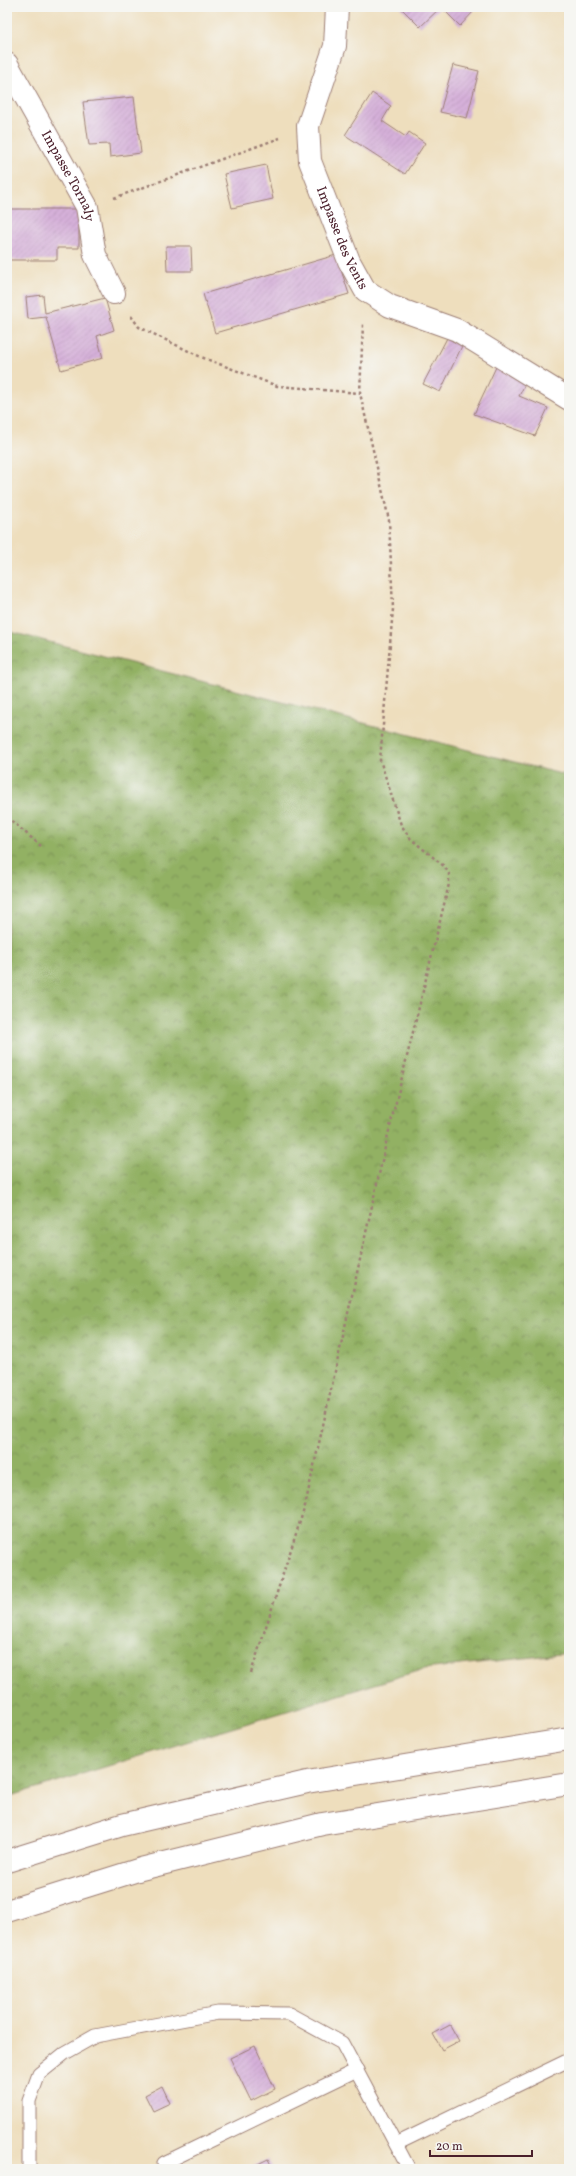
<svg xmlns="http://www.w3.org/2000/svg" width="576" height="2176" viewBox="0 0 576 2176" font-family="Vollkorn,serif">
<style>
.forest{fill:url(#forest-crowns);stroke:#6e6848}
.building{fill:url(#building-hatch)}
.lines{fill:none;stroke-linecap:round;stroke-linejoin:round}
.service-casing{stroke:#9c7e74;stroke-width:15}
.minor-casing{stroke:#9c7e74;stroke-width:24}
.trunk-casing{stroke:#9c7e74;stroke-width:24}
.path{stroke:#9c7e74;stroke-width:2.5;stroke-dasharray:3 3;stroke-linecap:butt}
.service{stroke:#fff;stroke-width:13}
.minor{stroke:#fff;stroke-width:22}
.trunk{stroke:#fff;stroke-width:22}
.labels{text-anchor:middle;dominant-baseline:central;stroke-width:4;stroke-linejoin:round;paint-order:stroke}
.street-label{font-size:14px;fill:#4a1f2b;stroke:#f6f6f2}
</style>
<defs>
<pattern id="forest-crowns" width="20" height="18" patternUnits="userSpaceOnUse"><rect width="20" height="18" fill="#92b164"/><path d="M2 6a3 3 0 1 1 6 0M12 15a3 3 0 1 1 6 0" fill="none" stroke="#798f53"/></pattern>
<pattern id="building-hatch" width="6" height="6" patternUnits="userSpaceOnUse"><rect width="6" height="6" fill="#d5b0d9"/><path d="M-1 1l2-2M0 6l6-6M5 7l2-2" fill="none" stroke="#b897ba"/></pattern>
</defs>
<rect width="100%" height="100%" fill="#f6f6f2"/>
<filter id="ink" filterUnits="userSpaceOnUse"><feTurbulence type="fractalNoise" baseFrequency=".025" numOctaves="2"/><feDisplacementMap in="SourceGraphic" scale="8" xChannelSelector="R" yChannelSelector="G"/><feConvolveMatrix kernelMatrix="1 2 1 2 8 2 1 2 1" color-interpolation-filters="sRGB"/></filter>
<filter id="wash" filterUnits="userSpaceOnUse"><feTurbulence type="fractalNoise" baseFrequency=".012" numOctaves="4" result="noise"/><feDisplacementMap in="SourceGraphic" scale="16" xChannelSelector="R" yChannelSelector="G"/><feGaussianBlur stdDeviation="0.9" result="paint"/><feColorMatrix in="noise" values="0 0 0 0 0 0 0 0 0 0 0 0 0 0 0 0 0 1.4 0 .05"/><feComposite in="paint" operator="in"/></filter>
<g filter="url(#wash)">
<rect width="100%" height="100%" fill="#eedebd"/>
<path class="forest" d="M7 631 569 776V1653L424 1669 7 1797Z"/>
<g id="blocks">
<g class="building">
<path d="M400 7H470L474 11 460 26 441 7 420 27Z"/>
<path d="M453 65 479 71 467 118 440 112Z"/>
<path d="M372 93 391 106 382 121 406 137 409 132 425 143 405 174 345 135Z"/>
<path d="M134 97 141 153 110 157 109 144 89 145 83 102Z"/>
<path d="M266 165 273 199 232 208 224 174Z"/>
<path d="M7 209H79V248H57V260H7Z"/>
<path d="M166 246H191L192 271H167Z"/>
<path d="M336 255 349 294 215 333 203 294Z"/>
<path d="M43 295 45 313 105 298 114 330 97 336 103 358 61 370 46 317 28 319 26 297Z"/>
<path d="M447 338 462 346 440 392 423 384Z"/>
<path d="M496 367 527 380 519 396 548 408 535 436 474 414Z"/>
<path d="M450 2025 459 2041 442 2050 433 2034Z"/>
<path d="M255 2046 275 2089 251 2101 230 2058Z"/>
<path d="M162 2086 170 2103 153 2111 145 2095Z"/>
<path d="M268 2159 273 2169H251L250 2168Z"/>
</g>
</g>
</g>
<g filter="url(#ink)">
<use href="#blocks" fill-opacity="0" stroke="#9c7e74" stroke-width="1"/>
<g class="lines">
<g class="service-casing">
<g id="service">
<path d="M396 2144 569 2060"/>
<path d="M164 2163 357 2070"/>
<path d="M29 2169V2101L39 2074 65 2053 95 2036 218 2013 289 2014 342 2043 409 2169"/>
</g>
</g>
<g class="minor-casing">
<g id="minor">
<path id="s1" d="M337 7 335 46 308 126 310 161 349 261 365 290 390 306 457 330 569 399"/>
<path id="s2" d="M7 64 87 207 95 255 114 293"/>
</g>
</g>
<g class="trunk-casing">
<g id="trunk">
<path d="M7 1861 122 1825 307 1782 569 1739"/>
<path d="M7 1911 141 1869 322 1824 569 1784"/>
</g>
</g>
<g class="path">
<path d="M114 198 280 138"/>
<path d="M131 316 139 327 201 357 277 386 360 393"/>
<path d="M7 817 41 846"/>
<path d="M251 1673 305 1506 386 1143 449 884V874L445 867 411 839 401 825 380 760 393 609 389 520 360 393 363 324"/>
</g>
<use href="#service" class="service"/>
<use href="#minor" class="minor"/>
<use href="#trunk" class="trunk"/>
</g>
</g>
<g class="labels">
<g class="street-label">
<text stroke="none"><textPath href="#s2" startOffset="128">Impasse Tornaly</textPath></text>
<text stroke="none"><textPath href="#s1" startOffset="242">Impasse des Vents</textPath></text>
</g>
</g>
<rect width="576" height="2176" fill="none" stroke="#f6f6f2" stroke-width="24"/>
<path d="M430 2150v6h102v-6" fill="none" stroke="#4a1f2b" stroke-width="2"/>
<text x="436" y="2150" font-size="12" fill="#4a1f2b" stroke="#f6f6f2" stroke-width="3" paint-order="stroke">20 m</text>
</svg>
